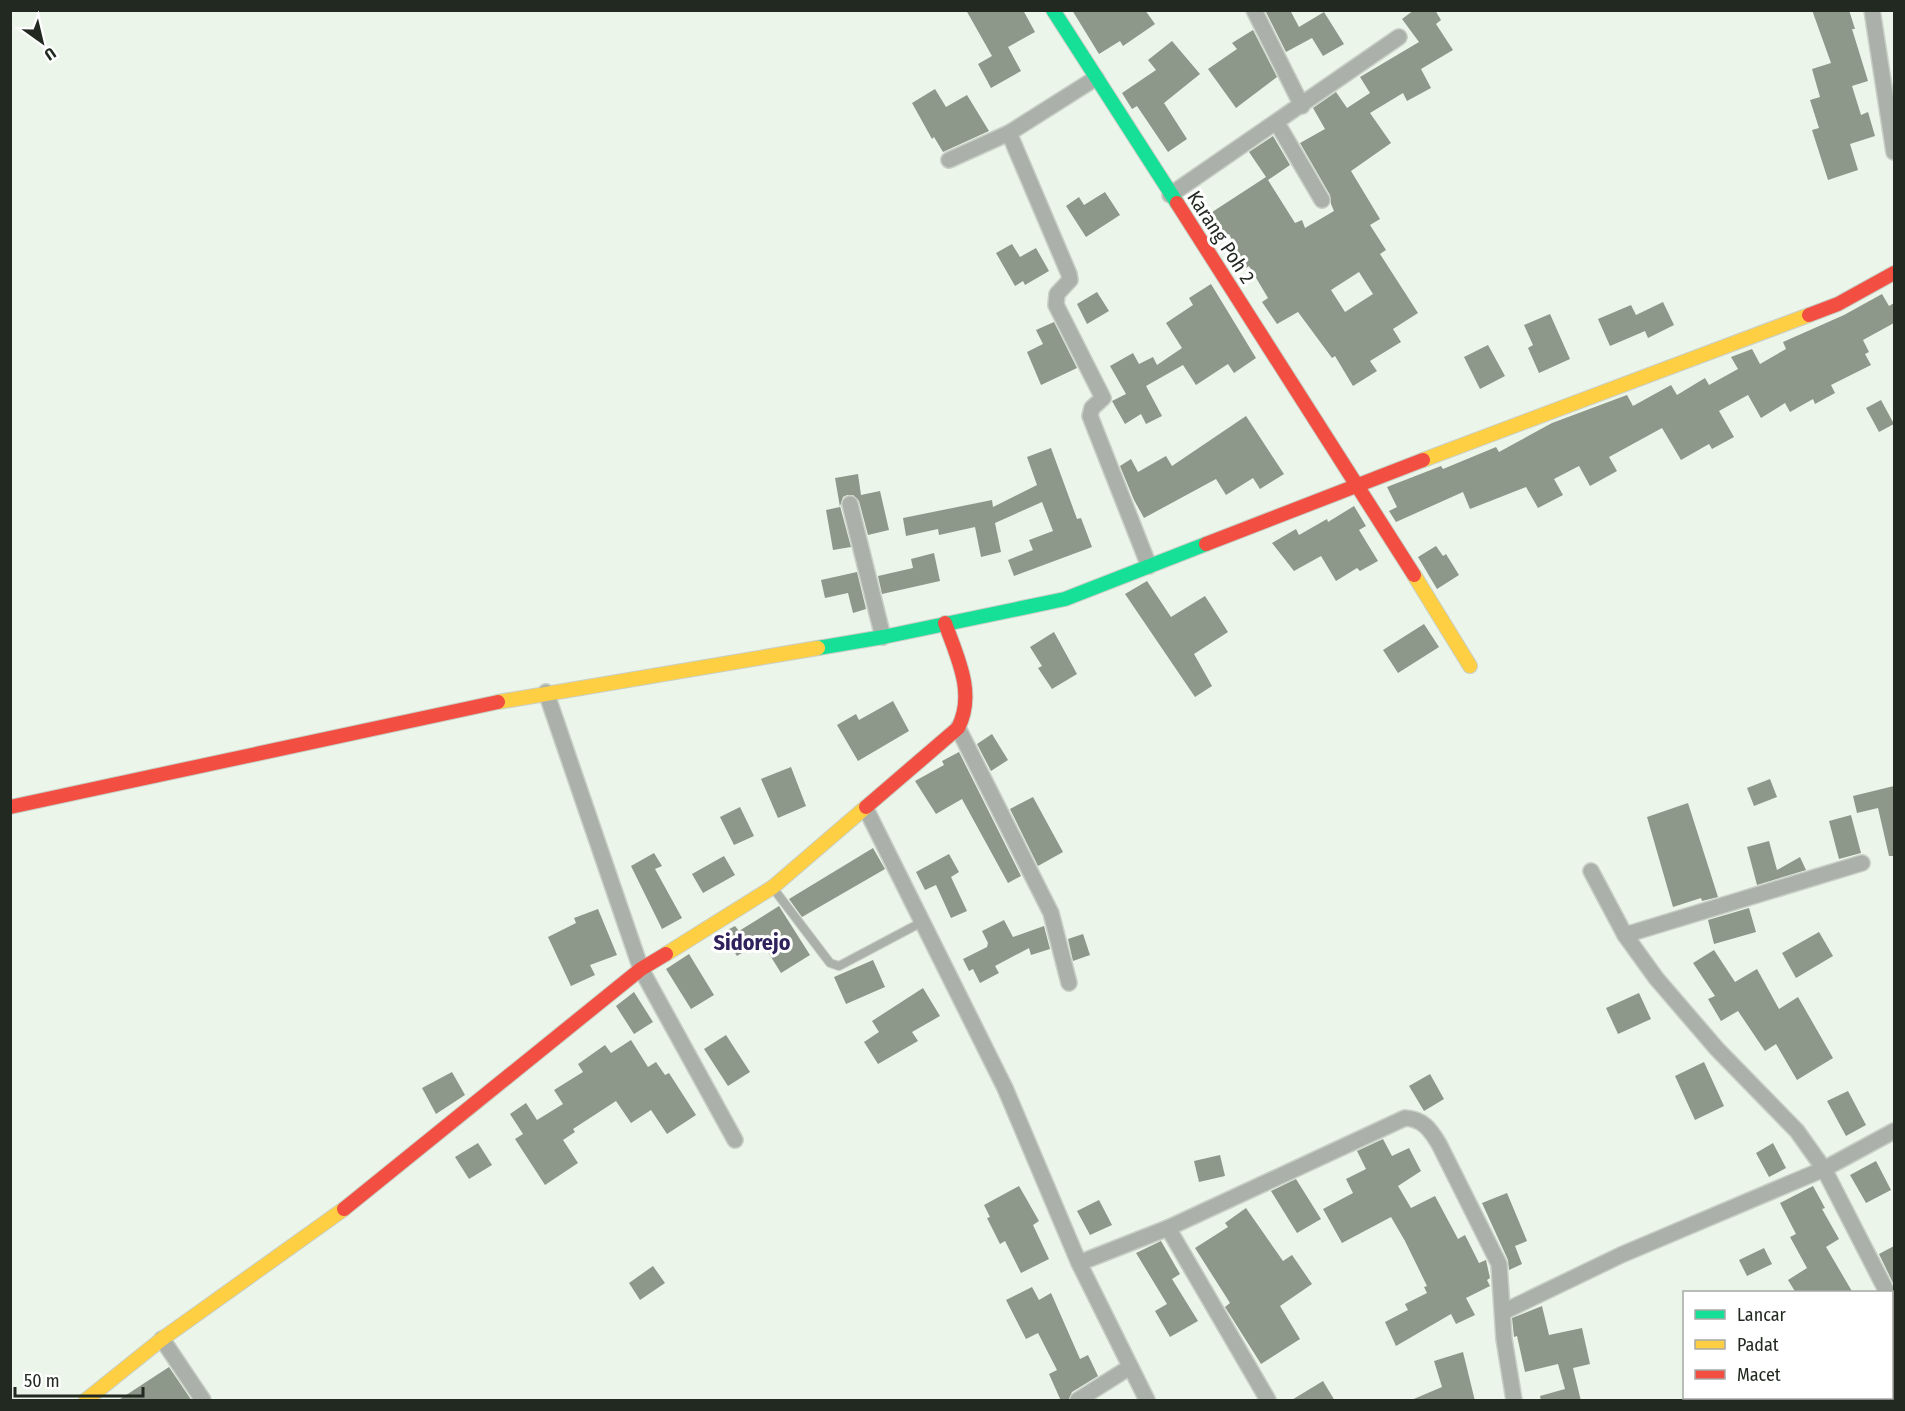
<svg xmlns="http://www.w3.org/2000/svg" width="1905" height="1411" viewBox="0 0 1905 1411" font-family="'Fira Sans Condensed',sans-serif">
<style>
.building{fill:#8d978a;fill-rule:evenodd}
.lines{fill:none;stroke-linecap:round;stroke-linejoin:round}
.lane-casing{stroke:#c8cfc6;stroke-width:10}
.street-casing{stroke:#c8cfc6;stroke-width:18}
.fast-casing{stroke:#c8cfc6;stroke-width:16}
.slow-casing{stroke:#c8cfc6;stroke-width:16}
.jam-casing{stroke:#c8cfc6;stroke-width:16}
.lane{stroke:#abb1aa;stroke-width:8}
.street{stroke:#abb1aa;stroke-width:15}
.fast{stroke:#16e098;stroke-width:14}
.slow{stroke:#ffcf43;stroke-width:14}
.jam{stroke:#f24e42;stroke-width:14}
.labels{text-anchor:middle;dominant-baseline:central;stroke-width:6;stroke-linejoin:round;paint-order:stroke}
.street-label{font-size:20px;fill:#222921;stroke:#fff}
.quarter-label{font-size:22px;font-weight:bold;fill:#2f215c;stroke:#fff}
</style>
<rect width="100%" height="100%" fill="#ecf5e9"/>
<g class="building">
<path d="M966 10H1023L1035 32 1008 47 1021 71 991 88 978 64 992 56Z"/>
<path d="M1072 10H1145L1155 24 1123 46 1120 41 1099 54Z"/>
<path d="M1265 10H1290L1299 27 1324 12 1344 44 1323 56 1312 38 1286 52Z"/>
<path d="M1414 10H1435L1441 20 1436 24 1453 50 1421 69 1431 88 1407 101 1403 93 1370 113 1391 143 1351 171 1380 219 1370 225 1386 250 1380 254 1418 313 1393 329 1401 342 1370 361 1377 371 1353 386 1335 356 1332 358 1298 312 1277 324 1262 302 1268 298 1249 266 1246 268 1229 234 1221 239 1206 216 1266 177 1249 152 1273 136 1290 165 1268 180 1295 223 1302 220 1305 228 1334 211 1331 204 1330 195 1300 143 1325 129 1313 108 1336 92 1347 108 1370 93 1360 77 1419 42 1402 19ZM1359 272 1373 294 1345 312 1331 290Z"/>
<path d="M1812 10H1849L1855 29H1852L1868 81 1852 86 1861 115 1868 112 1875 136 1850 144 1858 170 1828 180 1812 130 1819 128 1810 100 1820 97 1812 69 1831 63Z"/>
<path d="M1253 30 1277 77 1236 108 1208 69 1237 49 1232 43Z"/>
<path d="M1172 41 1200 74 1164 103 1187 139 1168 152 1137 106 1132 109 1122 93 1156 70 1148 60Z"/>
<path d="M935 89 946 107 967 95 989 131 943 152 934 137 932 139 912 103Z"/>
<path d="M1105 192 1120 215 1086 237 1066 206 1079 197 1084 205Z"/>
<path d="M1012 244 1020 257 1036 248 1049 271 1025 285 1023 281 1015 286 996 253Z"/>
<path d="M1211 284 1256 358 1234 373 1228 364 1196 385 1183 365 1146 386 1162 416 1146 424 1141 414 1125 424 1112 401 1126 394 1110 366 1133 353 1139 364 1153 357 1157 365 1182 348 1166 323 1193 305 1189 298Z"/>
<path d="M1097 292 1109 311 1087 324 1077 304Z"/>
<path d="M1882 294 1889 306 1894 303V323L1863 340 1869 352 1865 354 1871 365 1831 385 1835 393 1815 404 1813 399 1790 412 1785 403 1761 418 1748 395 1719 411 1734 437 1712 449 1709 444 1681 460 1662 428 1609 457 1617 471 1590 486 1579 466 1554 479 1563 495 1538 508 1526 487 1470 509 1463 492 1396 522 1389 511 1397 507 1387 487 1441 466 1443 469 1496 447 1499 452 1552 423 1627 395 1633 406 1671 385 1677 395 1705 378 1709 385 1738 369 1731 357 1752 349 1760 364 1786 349 1783 342 1844 315Z"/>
<path d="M1663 302 1674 325 1648 338 1645 331 1610 346 1598 319 1631 305 1636 315Z"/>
<path d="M1550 314 1570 359 1539 373 1528 348 1533 345 1524 325Z"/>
<path d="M1054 322 1077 368 1041 385 1027 352 1043 344 1036 330Z"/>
<path d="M1488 345 1505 376 1480 389 1464 357Z"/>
<path d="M1881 400 1894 424 1879 432 1866 408Z"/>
<path d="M1246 416 1284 474 1260 489 1253 478 1226 495 1216 479 1144 518 1134 500 1120 466 1131 459 1138 472 1166 456 1172 466Z"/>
<path d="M1051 448 1077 519 1081 518 1092 547 1014 576 1008 560 1033 550 1029 540 1053 531 1042 502 995 523 1001 552 981 557 975 527 939 535 938 529 906 536 903 518 992 500 993 507 1037 485 1027 457Z"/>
<path d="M858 474 861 495 880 491 889 530 868 535 859 501 853 495H847L843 497 840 506 851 547 833 550 826 510 840 507 835 478Z"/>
<path d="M1354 506 1366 526 1359 530 1378 561 1360 571 1357 568 1336 581 1321 556 1294 571 1272 543 1296 529 1299 535 1327 519 1328 522Z"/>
<path d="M1436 546 1443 556 1446 554 1459 575 1437 589 1418 557Z"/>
<path d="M934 553 940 581 882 594 878 576 913 568 911 559Z"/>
<path d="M857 572 866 609 853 613 848 593 825 598 821 580Z"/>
<path d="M1147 581 1171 617 1205 596 1228 632 1194 654 1212 686 1195 697 1125 594Z"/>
<path d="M1424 624 1439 647 1398 673 1383 650Z"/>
<path d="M1054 632 1077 674 1052 689 1038 668 1042 666 1030 647Z"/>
<path d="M893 701 909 731 858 761 837 725 856 714 859 720Z"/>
<path d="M992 734 1008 760 991 771 977 744Z"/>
<path d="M959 752 1021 876 1008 883 962 799 936 814 915 781 944 765 942 761Z"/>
<path d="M791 767 806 806 778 818 761 779Z"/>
<path d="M1770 779 1777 797 1754 806 1747 788Z"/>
<path d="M1894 786V856H1889L1878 808 1857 813 1853 796Z"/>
<path d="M1033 797 1063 852 1038 866 1010 809Z"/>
<path d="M1688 803 1718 897 1702 901 1701 898 1673 907 1647 817Z"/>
<path d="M740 807 754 836 734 845 720 817Z"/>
<path d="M1851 815 1861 853 1839 859 1829 821Z"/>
<path d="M1769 841 1777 870 1800 857 1806 870 1757 885 1747 847Z"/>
<path d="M873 848 885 869 802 917 789 899Z"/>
<path d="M654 853 662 866 655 869 682 918 662 929 631 866Z"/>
<path d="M949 854 959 872 951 877 967 911 951 918 936 885 925 890 916 872Z"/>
<path d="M724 856 735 875 703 893 692 874Z"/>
<path d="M779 906 810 955 781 973 761 941 737 956 722 933 735 926 739 931Z"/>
<path d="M1749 908 1756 932 1714 944 1708 920Z"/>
<path d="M598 909 617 955 590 965 595 975 571 986 548 937 576 923 574 918Z"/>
<path d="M1004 920 1013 937 1044 926 1050 949 1031 955 1029 948 995 966 999 973 980 983 973 969 969 971 963 959 987 947 988 943 982 931Z"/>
<path d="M1819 932 1833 956 1796 978 1782 953Z"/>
<path d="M1083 934 1090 955 1073 961 1068 939Z"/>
<path d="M1714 950 1735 982 1757 969 1779 1009 1798 997 1833 1058 1797 1080 1776 1044 1765 1051 1738 1011 1721 1021 1708 999 1715 996 1693 963Z"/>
<path d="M689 954 714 995 691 1009 666 969Z"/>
<path d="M873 960 885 987 846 1004 834 977Z"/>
<path d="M923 988 940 1016 912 1032 918 1041 878 1064 864 1042 879 1032 872 1021Z"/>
<path d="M634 992 653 1022 634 1034 616 1006Z"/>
<path d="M1639 993 1651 1019 1618 1034 1606 1008Z"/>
<path d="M726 1035 750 1072 728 1086 704 1049Z"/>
<path d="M631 1040 648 1067 656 1062 665 1075 669 1073 696 1115 667 1134 651 1110 631 1123 616 1101 573 1129 575 1132 563 1140 578 1163 545 1185 515 1139 523 1134 510 1114 526 1103 537 1120 563 1104 554 1090 583 1072 578 1064 605 1045 611 1053Z"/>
<path d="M1704 1062 1724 1106 1695 1120 1675 1076Z"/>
<path d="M452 1072 465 1095 436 1114 422 1088Z"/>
<path d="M1430 1074 1444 1099 1424 1111 1409 1086Z"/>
<path d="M1848 1091 1866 1125 1846 1136 1827 1101Z"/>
<path d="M1383 1139 1392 1156 1409 1148 1421 1171 1398 1186 1411 1208 1435 1196 1458 1239 1465 1235 1479 1263 1486 1260 1490 1278 1487 1280 1490 1286 1466 1298 1475 1315 1456 1324 1451 1314 1396 1346 1385 1322 1408 1310 1405 1304 1427 1293 1424 1287 1427 1286 1405 1241 1391 1217 1342 1243 1323 1209 1353 1193 1346 1179 1366 1169 1357 1151Z"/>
<path d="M478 1143 492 1165 469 1179 455 1157Z"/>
<path d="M1773 1143 1786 1168 1769 1177 1756 1153Z"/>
<path d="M1220 1155 1225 1176 1199 1182 1194 1161Z"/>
<path d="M1876 1161 1891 1190 1866 1203 1850 1175Z"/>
<path d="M1296 1179 1321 1219 1297 1233 1271 1191Z"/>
<path d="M1019 1186 1039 1221 1033 1225 1049 1259 1021 1273 1005 1241 1000 1244 987 1218 990 1217 984 1205Z"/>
<path d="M1813 1186 1825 1208 1822 1209 1839 1239 1826 1247 1853 1293H1796L1788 1280 1807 1268 1790 1237 1796 1234 1780 1203Z"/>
<path d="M1507 1193 1527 1241 1515 1246 1522 1264 1509 1270 1508 1260 1482 1203Z"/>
<path d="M1099 1200 1112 1225 1090 1235 1077 1211Z"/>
<path d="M1246 1208 1283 1261 1292 1255 1312 1284 1280 1306 1300 1339 1261 1364 1225 1307 1230 1303 1195 1248 1228 1227 1225 1223Z"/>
<path d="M1161 1241 1180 1274 1172 1279 1198 1321 1170 1337 1155 1311 1167 1304 1136 1253Z"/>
<path d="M1894 1246V1285L1879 1254Z"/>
<path d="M1764 1248 1772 1264 1747 1276 1739 1260Z"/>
<path d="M653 1266 665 1283 640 1300 629 1283Z"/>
<path d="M1032 1287 1039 1300 1051 1293 1080 1359 1088 1355 1098 1376 1072 1392 1068 1401H1061L1049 1374 1057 1370 1038 1333 1026 1339 1006 1300Z"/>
<path d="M1542 1306 1549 1335 1582 1328 1590 1364 1573 1368 1581 1401H1541L1540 1396 1565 1389 1558 1364 1525 1372 1517 1336 1514 1337 1512 1318Z"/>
<path d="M1463 1352 1475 1401H1409L1442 1387 1434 1361Z"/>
<path d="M169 1367 192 1401H117Z"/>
<path d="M1323 1381 1335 1401H1290Z"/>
</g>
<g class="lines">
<g class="lane-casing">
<path id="lane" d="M773 888 830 963 839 966 922 922"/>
</g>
<g class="street-casing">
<g id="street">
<path d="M1254 10 1302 106"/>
<path d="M1872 10 1894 152"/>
<path d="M1096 78 1009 133 1069 274 1070 280 1057 294 1056 305 1103 398 1092 408 1090 416 1149 566"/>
<path d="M1277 123 1322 200"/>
<path d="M949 160 1009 133"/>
<path d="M1170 195 1399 37"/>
<path d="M850 504 883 637"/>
<path d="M546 692 641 969 735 1140"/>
<path d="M958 728 1051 913 1069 983"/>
<path d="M866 809 1005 1088 1079 1263 1147 1400"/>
<path d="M1591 871 1625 935 1656 978 1717 1049 1797 1131 1824 1169 1887 1292"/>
<path d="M1625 935 1862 863"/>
<path d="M1168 1228 1268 1400"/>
<path d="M1079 1263 1168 1228 1405 1118C1423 1119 1430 1129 1439 1144L1499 1264 1504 1339 1514 1400"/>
<path d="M1892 1301 1894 1307"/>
<path d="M1503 1312 1621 1255 1824 1169 1894 1131"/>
<path d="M162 1339 203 1400"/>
<path d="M1078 1400 1130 1367"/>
</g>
</g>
<g class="fast-casing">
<g id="fast">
<path d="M1053 10 1177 203"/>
<path d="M818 648 883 637 1065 599 1206 544"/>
</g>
</g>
<g class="slow-casing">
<g id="slow">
<path d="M1423 460 1809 315"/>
<path d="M1414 575 1470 666"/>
<path d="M498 702 818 648"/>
<path d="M666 954 773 887 866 807"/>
<path d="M86 1400 162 1339 344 1209"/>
</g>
</g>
<g class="jam-casing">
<g id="jam">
<path d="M1177 203 1414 575"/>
<path d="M1809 315 1838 304 1894 273"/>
<path d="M1206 544 1423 460"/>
<path d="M10 807 498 702"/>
<path d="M866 807 958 728C976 693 957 657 945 623"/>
<path d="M344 1209 641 969 666 954"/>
</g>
</g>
<use href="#lane" class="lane"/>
<use href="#street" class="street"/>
<use href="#fast" class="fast"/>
<use href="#slow" class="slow"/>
<use href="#jam" class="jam"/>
</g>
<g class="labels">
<g class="street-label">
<text transform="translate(1221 237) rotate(57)">Karang Poh 2</text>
</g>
<g class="quarter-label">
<text x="752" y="942">Sidorejo</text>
</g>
</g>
<rect width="1905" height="1411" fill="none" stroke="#222921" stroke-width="24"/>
<rect x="1683" y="1291" width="210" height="108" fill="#ffffff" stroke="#a7a9a6" stroke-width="1.5"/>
<rect x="1695" y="1310" width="30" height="9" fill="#16e098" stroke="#a7a9a6" stroke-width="1.5"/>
<text x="1737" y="1321" font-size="18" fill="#222921">Lancar</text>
<rect x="1695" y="1340" width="30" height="9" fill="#ffcf43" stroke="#a7a9a6" stroke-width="1.5"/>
<text x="1737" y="1351" font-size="18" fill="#222921">Padat</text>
<rect x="1695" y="1370" width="30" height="9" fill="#f24e42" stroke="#a7a9a6" stroke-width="1.5"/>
<text x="1737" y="1381" font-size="18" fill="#222921">Macet</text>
<g transform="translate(42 42) rotate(146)" stroke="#ffffff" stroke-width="4.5" paint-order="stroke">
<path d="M0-4.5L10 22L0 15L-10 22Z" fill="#222921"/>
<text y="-9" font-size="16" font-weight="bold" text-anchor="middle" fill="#222921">U</text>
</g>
<path d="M15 1387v9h128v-9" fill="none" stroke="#222921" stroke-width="3"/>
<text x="24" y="1387" font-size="18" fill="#222921" stroke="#ffffff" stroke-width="4.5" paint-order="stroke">50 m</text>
</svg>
